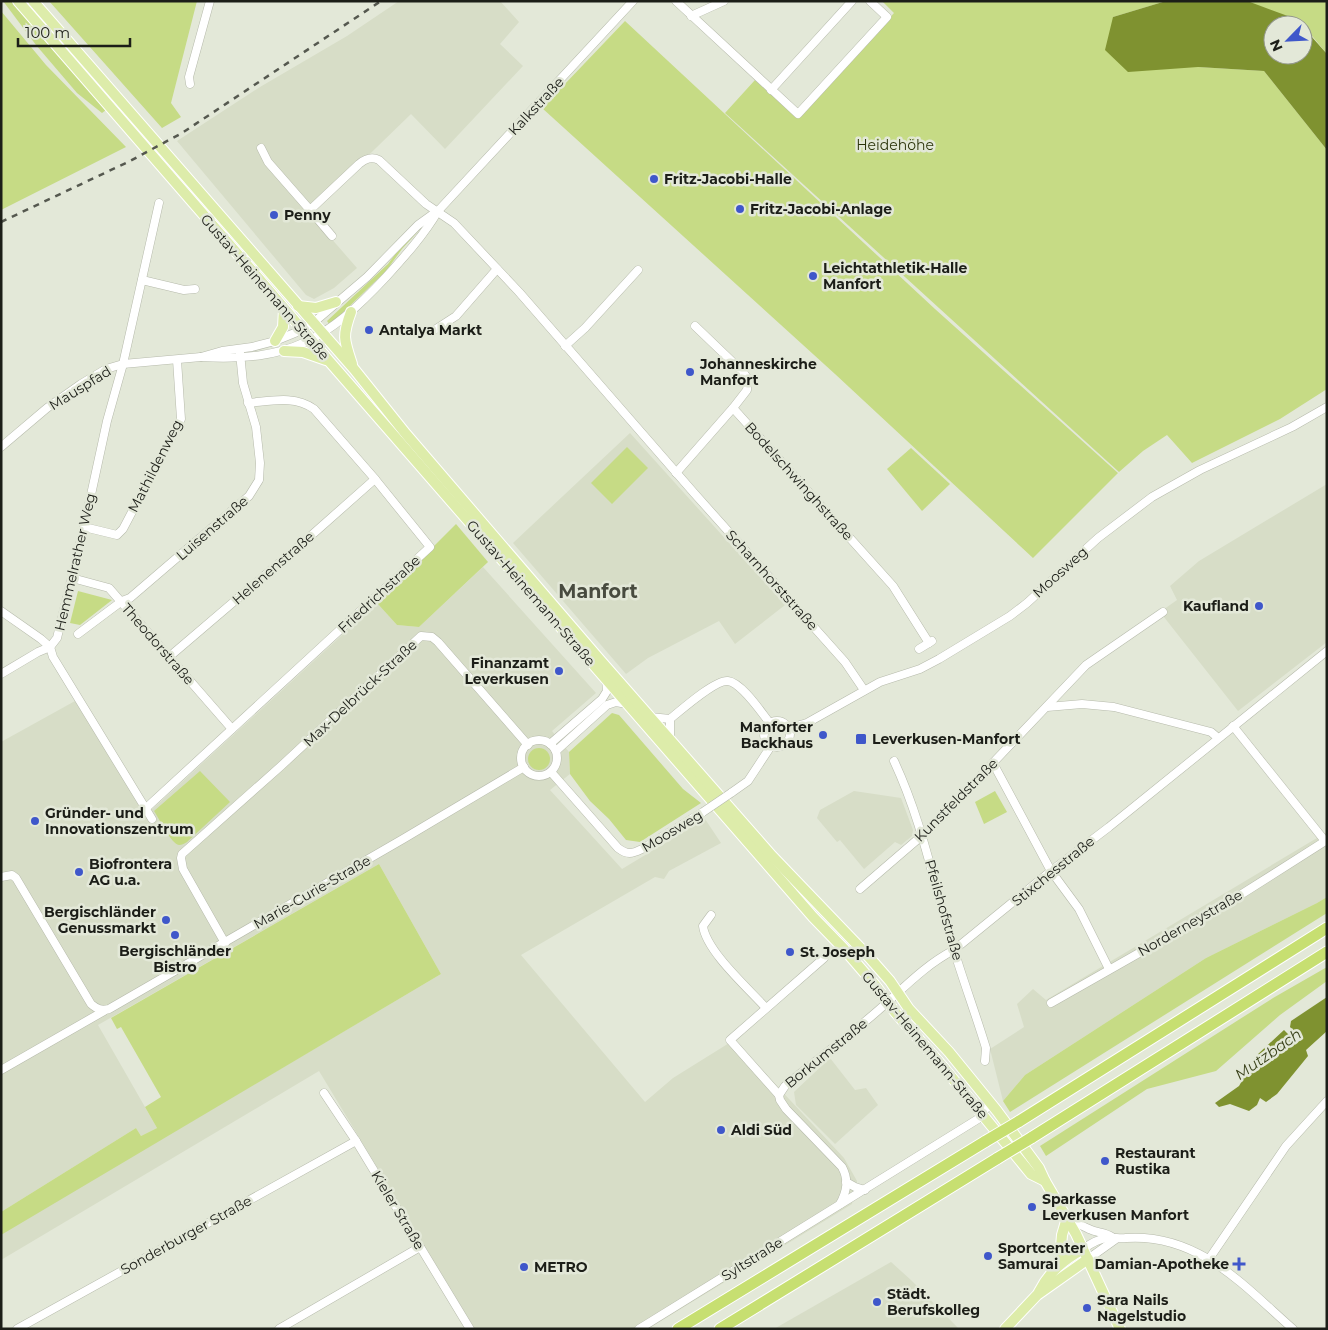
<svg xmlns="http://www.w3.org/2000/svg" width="1328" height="1330" viewBox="0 0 1328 1330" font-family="Montserrat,sans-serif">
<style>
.built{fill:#d7ddc7}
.green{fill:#c6db85}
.water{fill:#7f9230}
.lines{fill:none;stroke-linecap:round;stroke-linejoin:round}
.minor-casing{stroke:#b6baab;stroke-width:9}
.major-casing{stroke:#fff;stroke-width:12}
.highway-casing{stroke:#fff;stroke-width:13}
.minor{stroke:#fff;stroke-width:8}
.major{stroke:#ddecaa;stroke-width:10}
.highway{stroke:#c7df71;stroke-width:11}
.rail{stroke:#55584f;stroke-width:2.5;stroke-dasharray:6 6;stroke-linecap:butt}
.minor-bridge-casing{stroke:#b6baab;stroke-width:9;stroke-linecap:butt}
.highway-bridge-casing{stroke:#fff;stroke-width:13;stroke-linecap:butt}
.minor-bridge{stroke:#fff;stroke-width:8}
.highway-bridge{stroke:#c7df71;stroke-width:11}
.poi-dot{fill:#3f57ca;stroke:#e3e8d8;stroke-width:2}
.labels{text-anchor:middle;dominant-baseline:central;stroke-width:5;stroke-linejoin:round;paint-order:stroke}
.street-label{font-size:14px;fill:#1c1e18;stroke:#e3e8d8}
.park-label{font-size:14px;fill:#2c350b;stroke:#e3e8d8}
.poi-label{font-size:14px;font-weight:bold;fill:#1c1e18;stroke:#e3e8d8;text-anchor:start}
.water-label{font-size:15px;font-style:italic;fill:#394119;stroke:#e3e8d8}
.district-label{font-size:19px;font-weight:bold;fill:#484b3f;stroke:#e3e8d8}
</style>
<rect width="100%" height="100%" fill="#e3e8d8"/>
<g class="built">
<path d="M399 1H500L519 22 500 44 523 66 445 149 411 114 309 213 357 268 334 288 314 299 306 295 177 141 260 87 347 36Z"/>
<path d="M630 433 785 605 735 644 719 621 648 658 626 674 513 543Z"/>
<path d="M1327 484V642L1238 711 1160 612 1177 600 1170 586 1199 561Z"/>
<path d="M483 567 596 693 552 731 569 752 570 774 550 790 622 869 705 819 721 843 669 871 664 879 655 877 521 955 645 1102 673 1078 734 1040 844 1158 857 1181 852 1204 648 1329H475L319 1071 1 1260V1234L441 974 379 864 98 1025 157 1128 141 1136 136 1128 1 1212V742L75 701 146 815 377 603 397 625 419 627Z"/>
<path d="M854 791 901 798 913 830 912 836 901 845 895 842 864 869 840 840 837 842 817 818 820 810Z"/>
<path d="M1327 832V897L1317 903 1206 958 1025 1075 1003 1101 990 1049 1024 1027 1017 1004 1033 989 1046 1000Z"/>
<path d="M830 1058 855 1090 866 1088 878 1105 835 1144 796 1105 794 1092Z"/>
<path d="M891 1262 912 1281 959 1329H774Z"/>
</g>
<g class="green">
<path d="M3 1H11L106 110 102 113 77 93 36 45Z"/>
<path d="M49 1H197L171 103 181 117 162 128Z"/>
<path d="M882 1H1166L1113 17 1198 67 1264 71 1327 150V389L1280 419 1192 463 1167 435 1143 451 1119 472 725 113 755 80 798 118 894 13Z"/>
<path d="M1238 1H1327V54L1303 25 1296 19Z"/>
<path d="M1 11 46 65 126 147 1 210Z"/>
<path d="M625 21 935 309 1118 473 1033 558 835 374 542 108Z"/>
<path d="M421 225 423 226 402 249 386 271 330 325 327 321 388 264 402 245Z"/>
<path d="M627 447 648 468 612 504 591 483Z"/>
<path d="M911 448 950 484 922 511 887 469Z"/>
<path d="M456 524 488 562 419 627 397 625 377 603Z"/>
<path d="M78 591 112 600 80 625 70 623Z"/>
<path d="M612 713 619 715 683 789 701 803 640 842 626 840 609 819 590 801 570 774 569 752Z"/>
<circle cx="539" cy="759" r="11"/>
<path d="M200 771 230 802 187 842C185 843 182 845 179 845 171 844 159 818 154 811Z"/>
<path d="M995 791 1007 812 984 824 975 802Z"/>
<path d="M379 864 441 974 1 1235V1212L136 1128 141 1136 157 1128 145 1107 161 1097 121 1027 117 1029 111 1018Z"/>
<path d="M1327 897V913L1010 1112 1003 1101 1025 1075 1206 958 1317 903Z"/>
<path d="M1327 967V981L1280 1015 1216 1071 1147 1089 1046 1156 1040 1146 1273 998Z"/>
</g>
<g class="water">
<path d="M1166 1 1250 2 1296 19 1301 25H1273V55H1303V27L1327 54V150L1264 71 1198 67 1128 72 1105 50 1113 17Z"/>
<path d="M1327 997V1031L1306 1050 1308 1056 1277 1094 1266 1102 1260 1098 1257 1105 1249 1111 1230 1104 1219 1107 1215 1103 1239 1086 1257 1055 1284 1030 1297 1043 1302 1039 1290 1027 1291 1021Z"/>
</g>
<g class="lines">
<g class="minor-casing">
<g id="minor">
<path d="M676 1 798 114 887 17 870 1"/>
<path d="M691 16 724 1"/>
<path d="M190 84 189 77 210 1"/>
<path d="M771 90 852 1"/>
<path d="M261 148 268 162 310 210 359 164C365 159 371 156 379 160L426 204 454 223 519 292 694 493 845 662 864 690"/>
<path d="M310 210 332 236"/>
<path d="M142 280 184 290 195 289"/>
<path d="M695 326 743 372 748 379 747 390 733 408 893 586 929 643"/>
<path d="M436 329 456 316 497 269"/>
<path d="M565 346 585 328 638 270"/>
<path d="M201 357C289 362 327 340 386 277 405 256 424 235 438 211L633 1"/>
<path d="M1 447 47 408 81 384 106 369 123 364 201 357 222 351 252 347 275 341 302 330 313 323 367 277 418 225 436 212"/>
<path d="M676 473 733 408"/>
<path d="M84 527 117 535 123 529 181 419 177 360"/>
<path d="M72 578 109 588 232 729"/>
<path d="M1 611 41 639 50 647 53 657 152 819"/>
<path d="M78 634 122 601 130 598 249 496 259 480 260 463 256 427 243 383 240 353"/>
<path d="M919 649 932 641"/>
<path d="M169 657 305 541 375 479"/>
<path d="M1 674 38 652 50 647 57 638 84 527 107 421 123 364 159 203"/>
<path d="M1047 707 1082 704 1114 707 1211 732 1218 738"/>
<path d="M650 717 670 719C681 710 716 679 728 681 742 683 761 712 769 722"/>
<circle cx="777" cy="734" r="13"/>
<path d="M1233 726 1325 841"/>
<path d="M789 728 807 723 880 682 920 669 939 659 1010 616 1027 603 1098 538 1152 497 1200 470 1292 427 1327 407"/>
<path d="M670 739V719"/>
<circle cx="539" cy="758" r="18"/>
<path d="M550 744 602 699 607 691 606 679"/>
<path d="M556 751 607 705 616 702 627 704"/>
<path d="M894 761C923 823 934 886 954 950 964 983 976 1015 986 1048L985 1061"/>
<path d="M993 763 1051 871 1079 909 1109 969"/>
<path d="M551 772 618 848C627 855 632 854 642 849L703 812"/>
<path d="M731 793 748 781 771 746"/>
<path d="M145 809 430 547 375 479 314 409C295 395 271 401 248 403"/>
<path d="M1 877 12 875 16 878 91 1004C97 1009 101 1011 109 1009L403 839 524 767"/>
<path d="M860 889 932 827 1086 665 1163 612"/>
<path d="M711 915 703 926C706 951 749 989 766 1008"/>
<path d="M225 943 183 869 181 858 182 854 281 766 421 636 432 637 438 642 528 745"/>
<path d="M824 958 730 1040 779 1095 780 1100 786 1109 842 1167C849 1180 847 1191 840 1204"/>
<path d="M1051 1003 1234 899 1327 840"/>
<path d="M1 1070 104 1011"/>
<path d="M324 1093 356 1141 470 1329"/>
<path d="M779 1095 785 1086C814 1062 845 1039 874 1014 900 992 923 966 954 950L1051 871 1109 827 1327 651"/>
<path d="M846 1182 855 1187 865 1190"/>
<path d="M1067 1218C1075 1222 1082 1226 1089 1229 1097 1233 1105 1232 1112 1237"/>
<path d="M1083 1249C1090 1244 1098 1239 1107 1238 1113 1237 1120 1239 1126 1238 1198 1233 1243 1285 1293 1329"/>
<path d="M1088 1259 1116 1239"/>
<path d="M1209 1259 1286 1146 1327 1101"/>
<path d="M17 1329 356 1141"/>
<path d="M279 1329 420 1247"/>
<path d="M639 1329 978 1119 990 1103"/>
</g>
</g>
<g class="major-casing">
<g id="major">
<path d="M18 1 248 266 329 361 813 917 844 949 875 985 895 1012 944 1068 1031 1174 1045 1181"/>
<path d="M33 1 354 369 406 434 600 660 772 856 868 956 890 981 909 1009 949 1052 997 1111 1039 1168 1045 1181 1076 1234 1120 1329"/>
<path d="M298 306 316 308 336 302"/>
<path d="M351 312C342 336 344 340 352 364"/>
<path d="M275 341 283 327 284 309"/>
<path d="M284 351 303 352 326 360"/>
<path d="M1056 1266 1060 1259 1062 1235 1067 1218"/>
<path d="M1039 1292C1049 1272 1063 1260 1083 1249"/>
<path d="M1005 1329 1037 1295 1088 1259"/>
</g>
</g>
<g class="highway-casing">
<g id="highway">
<path d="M1018 1122 1327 928"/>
<path d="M1031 1138 1327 952"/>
<path d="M678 1329 986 1141"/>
<path d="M720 1329 998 1158"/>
</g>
</g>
<use href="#minor" class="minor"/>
<use href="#major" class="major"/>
<use href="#highway" class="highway"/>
<path class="rail" d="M1 222 130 161 182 133 381 1"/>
<g class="minor-bridge-casing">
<path id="minor-bridge" d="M703 812 731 793"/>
</g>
<g class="highway-bridge-casing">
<g id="highway-bridge">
<path d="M986 1141 1018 1122"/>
<path d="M998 1158 1031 1138"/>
</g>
</g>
<use href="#minor-bridge" class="minor-bridge"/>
<use href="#highway-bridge" class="highway-bridge"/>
</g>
<g class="poi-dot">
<circle cx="654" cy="179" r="5"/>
<circle cx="740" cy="209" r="5"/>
<circle cx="274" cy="215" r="5"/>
<circle cx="813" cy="276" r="5"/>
<circle cx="369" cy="330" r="5"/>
<circle cx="690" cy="372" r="5"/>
<circle cx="1259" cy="606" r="5"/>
<circle cx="559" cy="671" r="5"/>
<circle cx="823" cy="735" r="5"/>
<rect x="855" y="733" width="12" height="12" rx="2.5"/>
<circle cx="35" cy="821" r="5"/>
<circle cx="79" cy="872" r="5"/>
<circle cx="166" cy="920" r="5"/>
<circle cx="175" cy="935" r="5"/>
<circle cx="790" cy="952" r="5"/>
<circle cx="721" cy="1130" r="5"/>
<circle cx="1105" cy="1161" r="5"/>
<circle cx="1032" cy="1207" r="5"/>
<circle cx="988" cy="1256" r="5"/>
<path d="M1236.5 1256.5h5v5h5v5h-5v5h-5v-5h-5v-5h5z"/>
<circle cx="524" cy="1267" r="5"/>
<circle cx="877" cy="1302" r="5"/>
<circle cx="1087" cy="1308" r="5"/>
</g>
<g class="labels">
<g class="street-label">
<text transform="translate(536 106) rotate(-47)">Kalkstraße</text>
<text transform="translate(265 287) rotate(49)">Gustav-Heinemann-Straße</text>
<text transform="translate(80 388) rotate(-32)">Mauspfad</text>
<text transform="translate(155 466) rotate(-63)">Mathildenweg</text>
<text transform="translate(799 481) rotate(48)">Bodelschwinghstraße</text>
<text transform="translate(212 528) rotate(-41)">Luisenstraße</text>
<text transform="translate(75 562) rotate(-77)">Hemmelrather Weg</text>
<text transform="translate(273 568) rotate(-41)">Helenenstraße</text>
<text transform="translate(1060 572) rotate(-42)">Moosweg</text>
<text transform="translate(772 580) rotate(48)">Scharnhorststraße</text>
<text transform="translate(531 593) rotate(49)">Gustav-Heinemann-Straße</text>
<text transform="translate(379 594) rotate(-43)">Friedrichstraße</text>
<text transform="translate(158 644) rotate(49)">Theodorstraße</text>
<text transform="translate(360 693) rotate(-43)">Max-Delbrück-Straße</text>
<text transform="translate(956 800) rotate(-45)">Kunstfeldstraße</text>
<text transform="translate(672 831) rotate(-31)">Moosweg</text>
<text transform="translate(1053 871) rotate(-39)">Stixchesstraße</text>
<text transform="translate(312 892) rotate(-30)">Marie-Curie-Straße</text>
<text transform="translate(944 910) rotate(74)">Pfeilshofstraße</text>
<text transform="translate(1190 923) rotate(-30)">Norderneystraße</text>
<text transform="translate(925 1045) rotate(50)">Gustav-Heinemann-Straße</text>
<text transform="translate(826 1053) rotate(-39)">Borkumstraße</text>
<text transform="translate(398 1210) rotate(59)">Kieler Straße</text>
<text transform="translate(186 1235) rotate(-29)">Sonderburger Straße</text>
<text transform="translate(752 1259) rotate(-32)">Syltstraße</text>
</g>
<g class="park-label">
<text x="895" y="145">Heidehöhe</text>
</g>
<g class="poi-label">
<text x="664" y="179">Fritz-Jacobi-Halle</text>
<text x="750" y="209">Fritz-Jacobi-Anlage</text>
<text x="284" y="215">Penny</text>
<text x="823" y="268">Leichtathletik-Halle<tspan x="823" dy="16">Manfort</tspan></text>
<text x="379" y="330">Antalya Markt</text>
<text x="700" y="364">Johanneskirche<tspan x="700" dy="16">Manfort</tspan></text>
<text x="1249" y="606" text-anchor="end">Kaufland</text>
<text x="549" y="663" text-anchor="end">Finanzamt<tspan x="549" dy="16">Leverkusen</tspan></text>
<text x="813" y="727" text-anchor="end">Manforter<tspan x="813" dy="16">Backhaus</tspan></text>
<text x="872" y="739">Leverkusen-Manfort</text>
<text x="45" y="813">Gründer- und<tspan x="45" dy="16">Innovationszentrum</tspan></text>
<text x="89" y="864">Biofrontera<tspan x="89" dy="16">AG u.a.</tspan></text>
<text x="156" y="912" text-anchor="end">Bergischländer<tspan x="156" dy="16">Genussmarkt</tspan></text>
<text x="175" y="951" text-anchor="middle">Bergischländer<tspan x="175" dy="16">Bistro</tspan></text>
<text x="800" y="952">St. Joseph</text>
<text x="731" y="1130">Aldi Süd</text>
<text x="1115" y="1153">Restaurant<tspan x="1115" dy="16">Rustika</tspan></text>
<text x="1042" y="1199">Sparkasse<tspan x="1042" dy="16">Leverkusen Manfort</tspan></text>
<text x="998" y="1248">Sportcenter<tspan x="998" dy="16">Samurai</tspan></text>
<text x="1229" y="1264" text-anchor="end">Damian-Apotheke</text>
<text x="534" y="1267">METRO</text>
<text x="887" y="1294">Städt.<tspan x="887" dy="16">Berufskolleg</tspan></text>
<text x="1097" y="1300">Sara Nails<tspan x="1097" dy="16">Nagelstudio</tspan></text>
</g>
<g class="water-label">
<text transform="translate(1268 1054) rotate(-35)">Mutzbach</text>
</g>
<g class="district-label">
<text x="598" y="591">Manfort</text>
</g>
</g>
<rect width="1328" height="1330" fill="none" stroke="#1c1e18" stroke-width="5"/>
<g transform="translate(1288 40) rotate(246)"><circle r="24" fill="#e3e8d8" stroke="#93978b"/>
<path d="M0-4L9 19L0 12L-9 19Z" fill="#3f57ca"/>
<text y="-8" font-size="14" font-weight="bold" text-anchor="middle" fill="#1c1e18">N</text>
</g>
<path d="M18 38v8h112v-8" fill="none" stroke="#1c1e18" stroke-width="2.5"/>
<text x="25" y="38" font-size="15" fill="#1c1e18" stroke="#e3e8d8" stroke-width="4" paint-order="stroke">100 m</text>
</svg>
